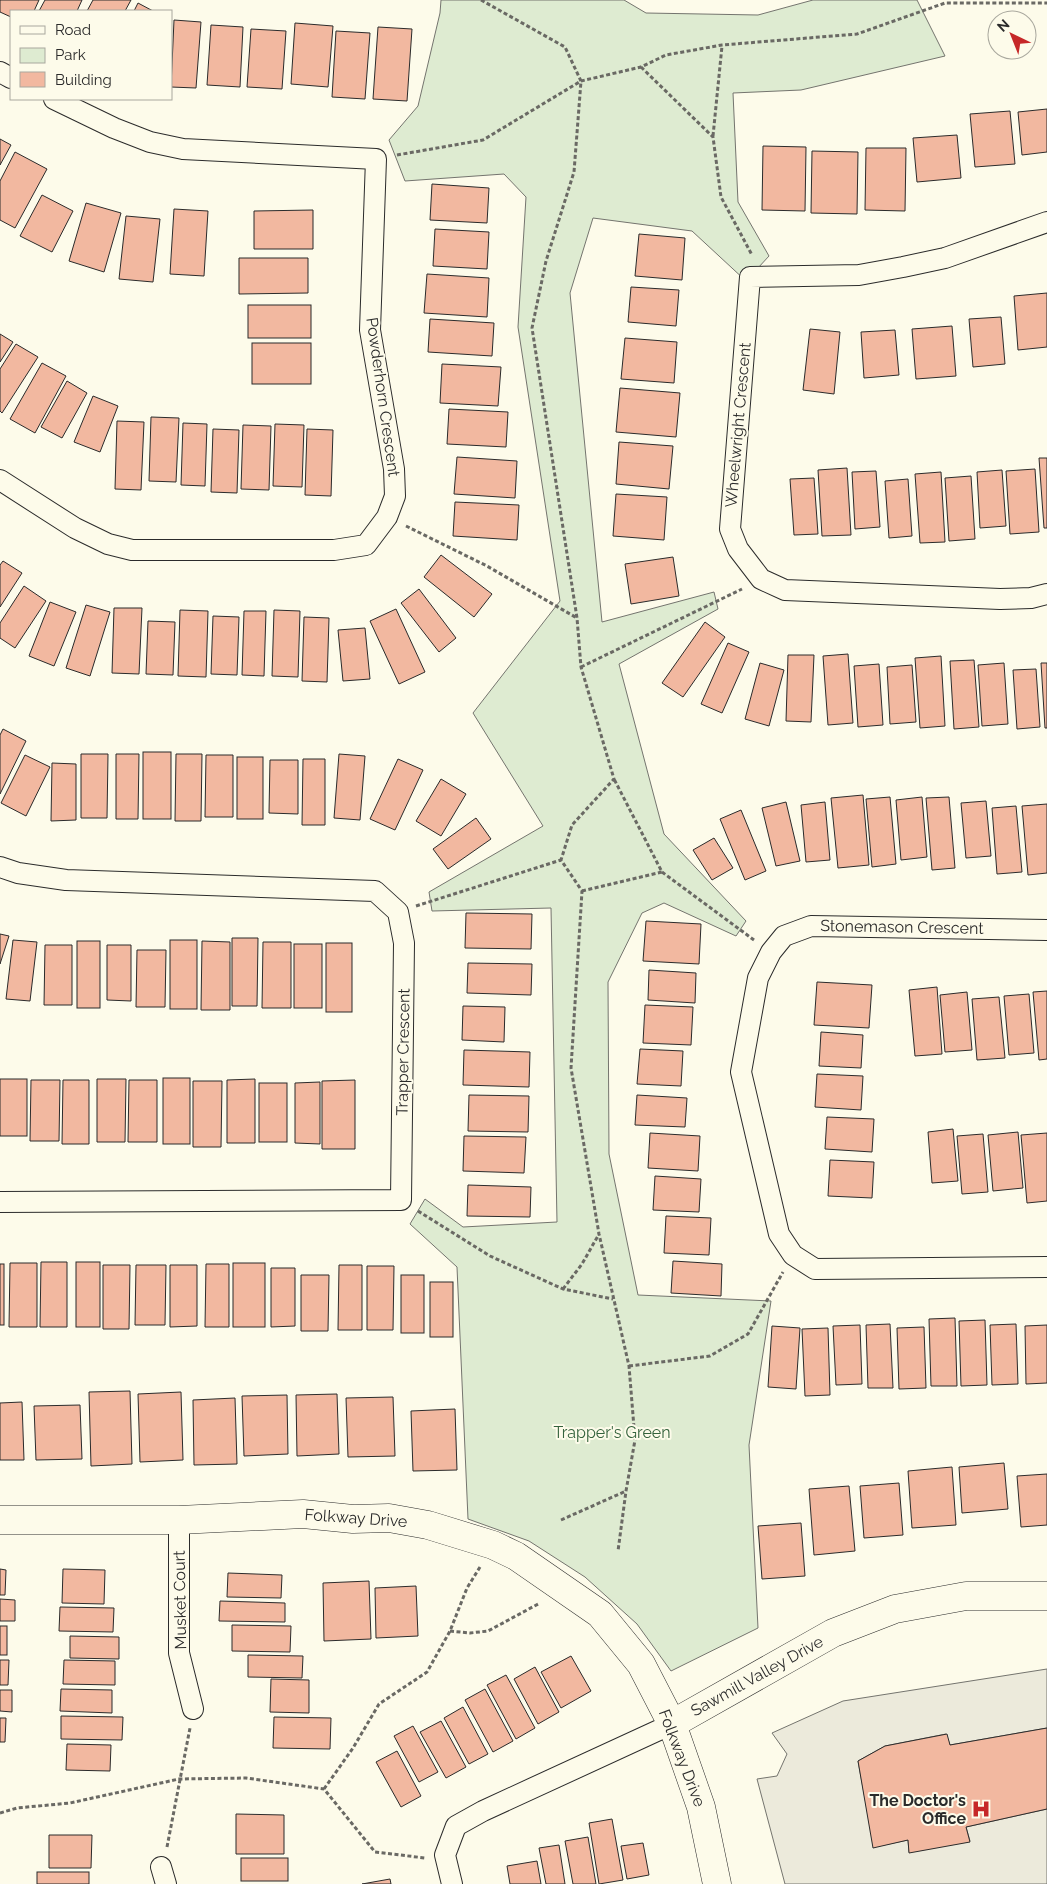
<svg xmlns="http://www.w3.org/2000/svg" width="1047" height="1884" viewBox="0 0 1047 1884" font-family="Raleway,sans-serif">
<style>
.green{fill:#deebd1;stroke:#74746e}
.parking{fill:#eceadb;stroke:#74746e}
.building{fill:#f2b8a0;stroke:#2b2b2b}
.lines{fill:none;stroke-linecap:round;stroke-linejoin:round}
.street-casing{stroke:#2b2b2b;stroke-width:22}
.secondary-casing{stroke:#2b2b2b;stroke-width:29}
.path{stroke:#6a6964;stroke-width:3;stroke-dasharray:4 2.5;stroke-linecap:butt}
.street{stroke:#fdfbea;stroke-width:20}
.secondary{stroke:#fdfbea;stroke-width:28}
.labels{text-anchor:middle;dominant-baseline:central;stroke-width:4;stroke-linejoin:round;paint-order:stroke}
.street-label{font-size:16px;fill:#2b2b2b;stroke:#fdfbea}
.park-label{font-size:16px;fill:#34623c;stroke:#fdfbea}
.poi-label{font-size:16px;font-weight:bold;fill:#2b2b2b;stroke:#fdfbea;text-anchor:end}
</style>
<rect width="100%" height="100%" fill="#fdfbea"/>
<path class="green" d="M441 0H624L646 13 758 15 813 0H917L945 56 801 90 733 93 738 202 769 256 746 281 692 231 593 218 570 293 602 622 714 592 718 609 619 664 664 834 746 921 736 936 664 903 642 913 608 982 609 1154 638 1295 771 1301 749 1445 758 1628 671 1671 637 1624 585 1577 529 1541 468 1519 457 1267 410 1224 425 1199 463 1227 557 1222 551 908 432 911 429 892 543 826 473 713 560 601 518 327 526 197 504 174 405 181 389 140 418 106 440 13Z"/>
<path class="parking" d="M1047 1669V1728L950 1745 946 1734 885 1746 858 1761 874 1847 908 1840 909 1852 970 1841 966 1827 1047 1809V1884H785L757 1779 777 1776 787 1754 772 1733 843 1701Z"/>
<g class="building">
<path d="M0 0H39L34 11H11V17L0 12Z"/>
<path d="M45 0H82L77 11H39Z"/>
<path d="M93 0H131L125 11H87Z"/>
<path d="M138 3 153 11H134Z"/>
<path d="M174 20 201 22 196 88 171 87Z"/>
<path d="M295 23 333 26 328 87 291 84Z"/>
<path d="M211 25 243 27 240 87 207 85Z"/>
<path d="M378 27 412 29 407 101 373 99Z"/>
<path d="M251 29 286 31 282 89 247 87Z"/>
<path d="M336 31 370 33 365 99 332 97Z"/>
<path d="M1047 109V152L1022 155 1018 112Z"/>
<path d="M1010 111 1015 164 975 167 970 114Z"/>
<path d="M957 135 961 178 917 182 913 138Z"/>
<path d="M0 139 11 145 0 165Z"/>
<path d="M763 146 806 147 805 211 762 210Z"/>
<path d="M866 148H906L905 211 865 210Z"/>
<path d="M812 151 858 152 857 214 811 213Z"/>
<path d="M15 152 47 169 15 228 0 220V181Z"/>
<path d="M432 184 489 188 487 223 430 220Z"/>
<path d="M42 195 73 211 52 252 20 236Z"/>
<path d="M86 203 121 213 104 272 69 261Z"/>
<path d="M174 209 208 211 204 276 170 274Z"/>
<path d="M313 210V249H254V211Z"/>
<path d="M126 216 160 219 153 282 119 279Z"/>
<path d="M435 229 489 232 487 269 433 266Z"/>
<path d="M639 234 685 238 682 280 635 276Z"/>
<path d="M239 258H308V293L239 294Z"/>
<path d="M427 274 489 278 487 317 424 313Z"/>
<path d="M631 287 679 290 676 326 628 322Z"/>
<path d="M1047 293V347L1018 350 1014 296Z"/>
<rect x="248" y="305" width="63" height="33"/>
<path d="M1001 317 1005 364 973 367 969 319Z"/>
<path d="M430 319 494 323 492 356 428 352Z"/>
<path d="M952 326 956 376 916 379 912 329Z"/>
<path d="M810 329 840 332 834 394 803 390Z"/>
<path d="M895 330 899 375 864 378 861 332Z"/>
<path d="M0 334 13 342 0 362Z"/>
<path d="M625 338 677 342 674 383 621 379Z"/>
<rect x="252" y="343" width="59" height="41"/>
<path d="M16 344 38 357 2 413 0 411V369Z"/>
<path d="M42 363 66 376 35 433 10 419Z"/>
<path d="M442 364 501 367 498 406 440 403Z"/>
<path d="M67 381 87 393 62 438 41 427Z"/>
<path d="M620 388 680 393 676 437 616 432Z"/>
<path d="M93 396 118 406 100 452 74 442Z"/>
<path d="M449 409 508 412 506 447 447 444Z"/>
<path d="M151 417 179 418 176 482 149 481Z"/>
<path d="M117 421 144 422 141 490 115 489Z"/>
<path d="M183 423 207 424 205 486 181 485Z"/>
<path d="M275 424 304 425 302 487 273 486Z"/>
<path d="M243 425 271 426 269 490 241 489Z"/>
<path d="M213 429 239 430 237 493 211 492Z"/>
<path d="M307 429 333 430 331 496 305 495Z"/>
<path d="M619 442 673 446 669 489 616 484Z"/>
<path d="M457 457 517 461 515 498 454 494Z"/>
<path d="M1039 458H1047V528H1044Z"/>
<path d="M847 468 851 535 822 536 818 470Z"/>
<path d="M1035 469 1039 532 1010 534 1006 471Z"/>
<path d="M1002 470 1006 526 980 528 977 472Z"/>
<path d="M876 471 880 527 855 529 852 472Z"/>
<path d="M941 472 945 542 920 543 915 474Z"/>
<path d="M971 476 975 539 949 541 945 478Z"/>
<path d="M814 478 818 534 794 535 790 479Z"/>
<path d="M908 479 912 536 889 538 885 481Z"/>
<path d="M616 494 667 497 664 540 613 536Z"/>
<path d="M455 502 519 505 517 540 453 536Z"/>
<path d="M441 555 492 594 474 617 424 577Z"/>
<path d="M673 557 679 596 631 604 625 564Z"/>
<path d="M3 561 22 573 0 607V565Z"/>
<path d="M24 586 46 601 15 648 0 638V623Z"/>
<path d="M419 589 456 638 439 652 401 603Z"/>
<path d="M50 602 76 612 54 666 29 656Z"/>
<path d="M86 605 110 612 90 676 66 668Z"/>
<path d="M114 608H142L139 674 112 673Z"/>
<path d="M396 609 425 672 399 684 370 621Z"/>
<path d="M180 610 208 611 206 677 178 676Z"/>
<path d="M274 610 300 611 298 677 272 676Z"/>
<path d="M244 611H266L264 676 242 675Z"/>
<path d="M213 616 239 617 237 675 211 674Z"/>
<path d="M304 617 329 618 327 682 302 681Z"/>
<path d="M148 621 175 622 173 675 146 674Z"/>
<path d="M705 622 725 637 683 697 662 683Z"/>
<path d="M365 628 370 679 343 681 338 630Z"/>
<path d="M728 643 749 652 722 713 701 704Z"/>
<path d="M848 654 853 723 828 725 823 656Z"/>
<path d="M788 655H814L811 722 786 721Z"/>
<path d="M941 656 945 726 920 728 915 658Z"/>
<path d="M974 660 979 727 954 729 950 661Z"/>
<path d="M760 663 784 670 769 726 745 719Z"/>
<path d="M1004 663 1008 724 982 726 978 665Z"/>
<path d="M1041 663H1047V728H1045Z"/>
<path d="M879 664 883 725 858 727 854 666Z"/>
<path d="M912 665 916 722 890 724 887 667Z"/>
<path d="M1036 669 1040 727 1017 729 1013 670Z"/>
<path d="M3 729 26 741 0 794V735Z"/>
<rect x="143" y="752" width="28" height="67"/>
<path d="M81 754H108L107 818H81Z"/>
<path d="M116 754H139L138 819H116Z"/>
<path d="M176 754H202L201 821H175Z"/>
<path d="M339 754 365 756 360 820 334 818Z"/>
<path d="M25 755 50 767 26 816 1 803Z"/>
<path d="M206 755H233V817H205Z"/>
<rect x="237" y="757" width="26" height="62"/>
<path d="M303 759H325V825H302Z"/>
<path d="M398 759 423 770 395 830 370 819Z"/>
<path d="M270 760H298V814L269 813Z"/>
<path d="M52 763 76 764V820L51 821Z"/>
<path d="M441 779 466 794 441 836 416 821Z"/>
<path d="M863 795 869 865 838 868 831 798Z"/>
<path d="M890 797 896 864 872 867 866 799Z"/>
<path d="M922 797 927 857 901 860 896 800Z"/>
<path d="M949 797 955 868 932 870 926 798Z"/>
<path d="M986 801 991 856 966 858 961 803Z"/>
<path d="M786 802 800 861 776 866 762 808Z"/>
<path d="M825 802 830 860 806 862 801 805Z"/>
<path d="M1047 804V873L1028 875 1022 806Z"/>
<path d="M1016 806 1022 872 997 874 992 808Z"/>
<path d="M741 810 766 871 745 880 720 819Z"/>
<path d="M476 818 491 839 448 869 433 849Z"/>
<path d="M714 838 733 868 712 880 693 850Z"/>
<path d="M466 913 532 914 531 949 465 948Z"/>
<path d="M646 921 701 924 699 964 643 961Z"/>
<path d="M0 934 9 936 0 964Z"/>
<path d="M232 938H258L257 1006H232Z"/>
<path d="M13 940 37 942 30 1001 6 999Z"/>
<rect x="170" y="940" width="27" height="69"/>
<rect x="77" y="941" width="23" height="67"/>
<path d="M202 941 230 942V1010H201Z"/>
<path d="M263 942H291V1008H262Z"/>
<rect x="326" y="943" width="26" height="69"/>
<rect x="294" y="944" width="28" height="64"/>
<path d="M45 945H72V1005H44Z"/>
<path d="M107 945H131V1001L107 1000Z"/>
<path d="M137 950H166L165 1007H136Z"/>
<path d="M468 963 532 964 531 995 467 993Z"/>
<path d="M649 970 696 973 695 1003 648 1000Z"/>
<path d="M817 982 872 985 869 1028 814 1025Z"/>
<path d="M937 987 942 1054 915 1056 909 990Z"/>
<path d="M1047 991V1059L1039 1060 1033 992Z"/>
<path d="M967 992 972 1050 945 1052 940 995Z"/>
<path d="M1029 994 1034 1053 1009 1055 1004 996Z"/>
<path d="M999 997 1005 1058 977 1060 972 999Z"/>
<path d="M645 1005 693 1007 691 1045 643 1043Z"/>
<path d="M463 1006 505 1007 504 1042 462 1040Z"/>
<path d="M821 1032 863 1035 861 1068 819 1066Z"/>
<path d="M640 1049 683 1051 681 1086 637 1084Z"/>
<path d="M464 1050 530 1052 529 1087 463 1085Z"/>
<path d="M817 1074 863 1076 861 1110 815 1107Z"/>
<rect x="163" y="1078" width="27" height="66"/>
<rect x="0" y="1079" width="27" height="57"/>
<path d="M97 1079H126L125 1142H97Z"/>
<path d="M255 1079V1143H227V1080Z"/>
<path d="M31 1080H60L59 1141H30Z"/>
<path d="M63 1080H89V1144H62Z"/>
<path d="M129 1080H157V1142H128Z"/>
<path d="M355 1080V1149H322V1081Z"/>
<path d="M193 1081H222L221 1147H193Z"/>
<path d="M320 1082V1144L295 1143V1083Z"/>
<rect x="259" y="1083" width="28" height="59"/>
<path d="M469 1095 529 1096 528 1132 468 1131Z"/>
<path d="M637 1095 687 1098 685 1127 635 1125Z"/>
<path d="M827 1117 874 1119 872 1152 825 1149Z"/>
<path d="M953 1129 958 1181 932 1183 928 1132Z"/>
<path d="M1018 1132 1023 1188 993 1191 988 1135Z"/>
<path d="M650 1133 700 1136 698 1171 648 1168Z"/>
<path d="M1047 1133V1201L1027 1203 1021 1135Z"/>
<path d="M983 1134 988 1192 962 1194 957 1136Z"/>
<path d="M464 1136 526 1137 524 1173 463 1171Z"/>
<path d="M830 1160 874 1162 872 1198 828 1196Z"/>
<path d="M655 1176 701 1179 699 1212 653 1210Z"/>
<path d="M468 1185 531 1187 530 1217 467 1216Z"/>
<path d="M666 1216 711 1218 709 1255 664 1253Z"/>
<path d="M673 1261 722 1264 721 1296 671 1293Z"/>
<path d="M41 1262H67V1327H40Z"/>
<rect x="76" y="1262" width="24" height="65"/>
<path d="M10 1263H37V1327H9Z"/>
<rect x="233" y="1263" width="32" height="64"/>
<rect x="0" y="1264" width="4" height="61"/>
<path d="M206 1264H229V1327H205Z"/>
<path d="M103 1265H130L129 1329H103Z"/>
<path d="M136 1265H166L165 1325H135Z"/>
<path d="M170 1265H197V1326L170 1327Z"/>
<path d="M339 1265H362V1330H338Z"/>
<path d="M367 1266H394L393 1330H367Z"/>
<path d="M271 1268H295V1326L271 1327Z"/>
<path d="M301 1275H329L328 1331H301Z"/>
<rect x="401" y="1275" width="23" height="58"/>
<rect x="430" y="1282" width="23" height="55"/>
<path d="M955 1318 957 1386H931L929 1319Z"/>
<path d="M985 1320 987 1385 961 1386 959 1321Z"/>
<path d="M890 1324 893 1388H868L866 1325Z"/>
<path d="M1016 1324 1018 1384 992 1385 990 1325Z"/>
<path d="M860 1325 862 1384 836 1385 833 1326Z"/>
<path d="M1047 1325V1383L1026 1384 1025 1326Z"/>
<path d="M772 1326 800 1328 796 1389 768 1387Z"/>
<path d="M924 1327 926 1388 899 1389 897 1328Z"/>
<path d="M828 1328 830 1395 805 1396 802 1329Z"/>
<path d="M130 1391 132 1464 91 1466 89 1392Z"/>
<path d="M181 1392 183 1460 140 1462 138 1394Z"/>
<path d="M337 1394 339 1454 297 1456 296 1395Z"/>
<path d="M287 1395 288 1454 244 1456 242 1396Z"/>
<path d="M393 1397 395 1456 348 1457 346 1398Z"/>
<path d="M235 1398 237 1464 194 1465 193 1400Z"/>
<path d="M22 1402 24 1460H0V1403Z"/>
<path d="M80 1405 82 1459 36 1460 34 1406Z"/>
<path d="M455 1409 457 1470 413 1471 411 1411Z"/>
<path d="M1004 1463 1008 1509 962 1513 959 1467Z"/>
<path d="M952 1467 956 1525 912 1528 908 1471Z"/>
<path d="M1047 1474V1525L1021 1527 1017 1476Z"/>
<path d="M899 1483 903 1535 864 1538 860 1486Z"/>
<path d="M849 1486 855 1551 814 1555 809 1489Z"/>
<path d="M801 1523 805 1576 762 1579 758 1526Z"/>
<path d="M0 1569 6 1570 5 1595H0Z"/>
<path d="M63 1569 105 1570 104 1604 62 1603Z"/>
<path d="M228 1573 282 1575 281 1598 227 1597Z"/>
<path d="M369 1581 371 1639 324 1641 323 1583Z"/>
<path d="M416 1586 418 1636 376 1638 375 1588Z"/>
<path d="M0 1599 15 1600V1621H0Z"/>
<path d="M220 1601 285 1603V1622L219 1621Z"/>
<path d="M60 1607 114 1608 113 1632 59 1631Z"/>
<path d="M232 1625 291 1626 290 1652 232 1651Z"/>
<rect x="0" y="1626" width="7" height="29"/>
<path d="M70 1636 119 1637V1659L70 1658Z"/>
<path d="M248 1655 303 1656 302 1678 248 1677Z"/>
<path d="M571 1656 591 1691 561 1708 541 1672Z"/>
<path d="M0 1660H9L8 1685H0Z"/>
<path d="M64 1660 115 1661V1685L63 1684Z"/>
<path d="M535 1667 559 1712 538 1724 514 1679Z"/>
<path d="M506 1675 535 1728 516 1739 487 1685Z"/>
<path d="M271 1679 309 1680V1713L270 1712Z"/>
<path d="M61 1689 112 1690V1713L60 1711Z"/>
<path d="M485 1689 513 1741 493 1752 465 1700Z"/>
<path d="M0 1690H12V1712L0 1711Z"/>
<path d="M463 1707 488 1754 469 1764 444 1718Z"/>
<path d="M61 1716 123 1717 122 1740 61 1739Z"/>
<path d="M274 1717 331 1718 330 1749 273 1748Z"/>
<path d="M0 1718H6L5 1742H0Z"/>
<path d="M441 1721 466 1767 446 1778 420 1732Z"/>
<path d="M413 1726 438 1772 419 1782 394 1736Z"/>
<path d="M1047 1728V1809L966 1827 970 1842 909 1853 908 1840 873 1848 858 1761 885 1746 947 1734 950 1745Z"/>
<path d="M67 1744 111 1745 110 1771 66 1770Z"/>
<path d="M397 1751 421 1796 401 1807 376 1762Z"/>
<path d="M236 1814 284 1815V1854H236Z"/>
<path d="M612 1819 623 1880 599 1884 589 1823Z"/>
<path d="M49 1835H92L91 1868H49Z"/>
<path d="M588 1837 596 1884H573L565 1841Z"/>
<path d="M643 1843 649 1875 627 1879 621 1846Z"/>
<path d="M559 1845 565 1884H546L539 1848Z"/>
<rect x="241" y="1858" width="47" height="23"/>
<path d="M537 1861 541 1884H510L507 1866Z"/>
<rect x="37" y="1872" width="52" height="12"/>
<path d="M390 1879 391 1884H362Z"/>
</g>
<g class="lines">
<g class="street-casing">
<g id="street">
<path d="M0 72 11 78"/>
<path d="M1047 222 945 258 903 267 859 275 750 277 730 529 738 549 761 579 785 590 1000 599 1031 598 1047 594"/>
<path d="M0 480 75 528 108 544 132 550H334L366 545 387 517 395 496 394 469 370 330 376 159 183 149 150 142 114 128 54 99"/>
<path d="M0 867 18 873 66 880 375 891 398 912 404 943 401 1200 0 1202"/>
<path d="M1047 930 811 926 784 936 771 952 758 978 741 1072 779 1234 793 1255 815 1269 1047 1267"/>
<path d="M179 1520V1653L193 1709"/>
<path d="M161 1867 166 1884"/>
<path d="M452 1884 445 1855 456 1826 483 1811 672 1724"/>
</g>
</g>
<g class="secondary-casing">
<g id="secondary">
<path d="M0 1520H179L303 1514 353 1519 389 1518 428 1525 493 1545 516 1556 600 1614 641 1664 672 1724 701 1807 717 1884"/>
<path d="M672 1724 833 1633 895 1609 966 1596H1047"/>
</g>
</g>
<g class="path">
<path d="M481 0 565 47 581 81 574 172 546 261 532 328 577 618 581 667 614 779 572 825 561 860 582 891 571 1068 599 1234 629 1366 635 1440 626 1491 618 1551"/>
<path d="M641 67 713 137 721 197 752 255"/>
<path d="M713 136 722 46"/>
<path d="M397 155 483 140 581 81 641 67 666 55 722 45 857 34 945 3H1047"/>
<path d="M406 526 487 566 577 618"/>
<path d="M581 667 742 589"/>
<path d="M662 872 754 940"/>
<path d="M582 891 662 872 614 779"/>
<path d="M416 906 561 860"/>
<path d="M418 1211 490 1256 563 1289 613 1299"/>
<path d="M563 1289 582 1264 599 1234"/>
<path d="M629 1366 710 1356 748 1334 783 1272"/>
<path d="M561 1520 626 1491"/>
<path d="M450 1631 470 1633 488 1631 540 1603"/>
<path d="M324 1789 353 1748 379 1704 427 1672 450 1631 467 1588 480 1567"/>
<path d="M0 1813 17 1808 70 1803 179 1779 246 1778 324 1789 375 1852 425 1858"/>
<path d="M167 1847 190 1728"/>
</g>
<use href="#street" class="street"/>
<use href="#secondary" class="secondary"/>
</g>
<defs>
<g id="hospital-bare" transform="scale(1.5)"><path d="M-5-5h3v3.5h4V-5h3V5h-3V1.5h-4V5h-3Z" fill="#c62828" stroke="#fdfbea" stroke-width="2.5" paint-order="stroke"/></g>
</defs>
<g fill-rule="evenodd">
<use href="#hospital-bare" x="981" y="1809"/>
</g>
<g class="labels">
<g class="street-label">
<text transform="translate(383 397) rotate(82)">Powderhorn Crescent</text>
<text transform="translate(738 425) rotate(-85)">Wheelwright Crescent</text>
<text transform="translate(902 927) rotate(1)">Stonemason Crescent</text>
<text transform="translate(403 1052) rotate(-89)">Trapper Crescent</text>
<text transform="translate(356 1518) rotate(4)">Folkway Drive</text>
<text transform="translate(180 1600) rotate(-91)">Musket Court</text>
<text transform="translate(757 1676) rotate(-29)">Sawmill Valley Drive</text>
<text transform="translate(682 1758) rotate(69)">Folkway Drive</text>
</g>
<g class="park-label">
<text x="612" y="1432">Trapper's Green</text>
</g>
<g class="poi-label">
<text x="966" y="1800">The Doctor's<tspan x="966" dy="18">Office</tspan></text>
</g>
</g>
<rect x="10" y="10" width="162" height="90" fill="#fdfbea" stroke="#a9a89e"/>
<rect x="20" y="26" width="25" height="8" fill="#fdfbea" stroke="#a9a89e"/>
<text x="55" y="35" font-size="15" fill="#2b2b2b">Road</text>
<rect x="20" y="48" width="25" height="15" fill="#deebd1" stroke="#a9a89e"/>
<text x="55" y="60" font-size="15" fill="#2b2b2b">Park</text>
<rect x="20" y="72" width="25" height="15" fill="#f2b8a0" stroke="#a9a89e"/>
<text x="55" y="85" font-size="15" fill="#2b2b2b">Building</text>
<g transform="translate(1012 35) rotate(317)"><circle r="24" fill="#fdfbea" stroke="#a9a89e"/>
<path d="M0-4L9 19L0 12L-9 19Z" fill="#c62828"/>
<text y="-8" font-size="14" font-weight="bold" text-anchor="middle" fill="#2b2b2b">N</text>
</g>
</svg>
